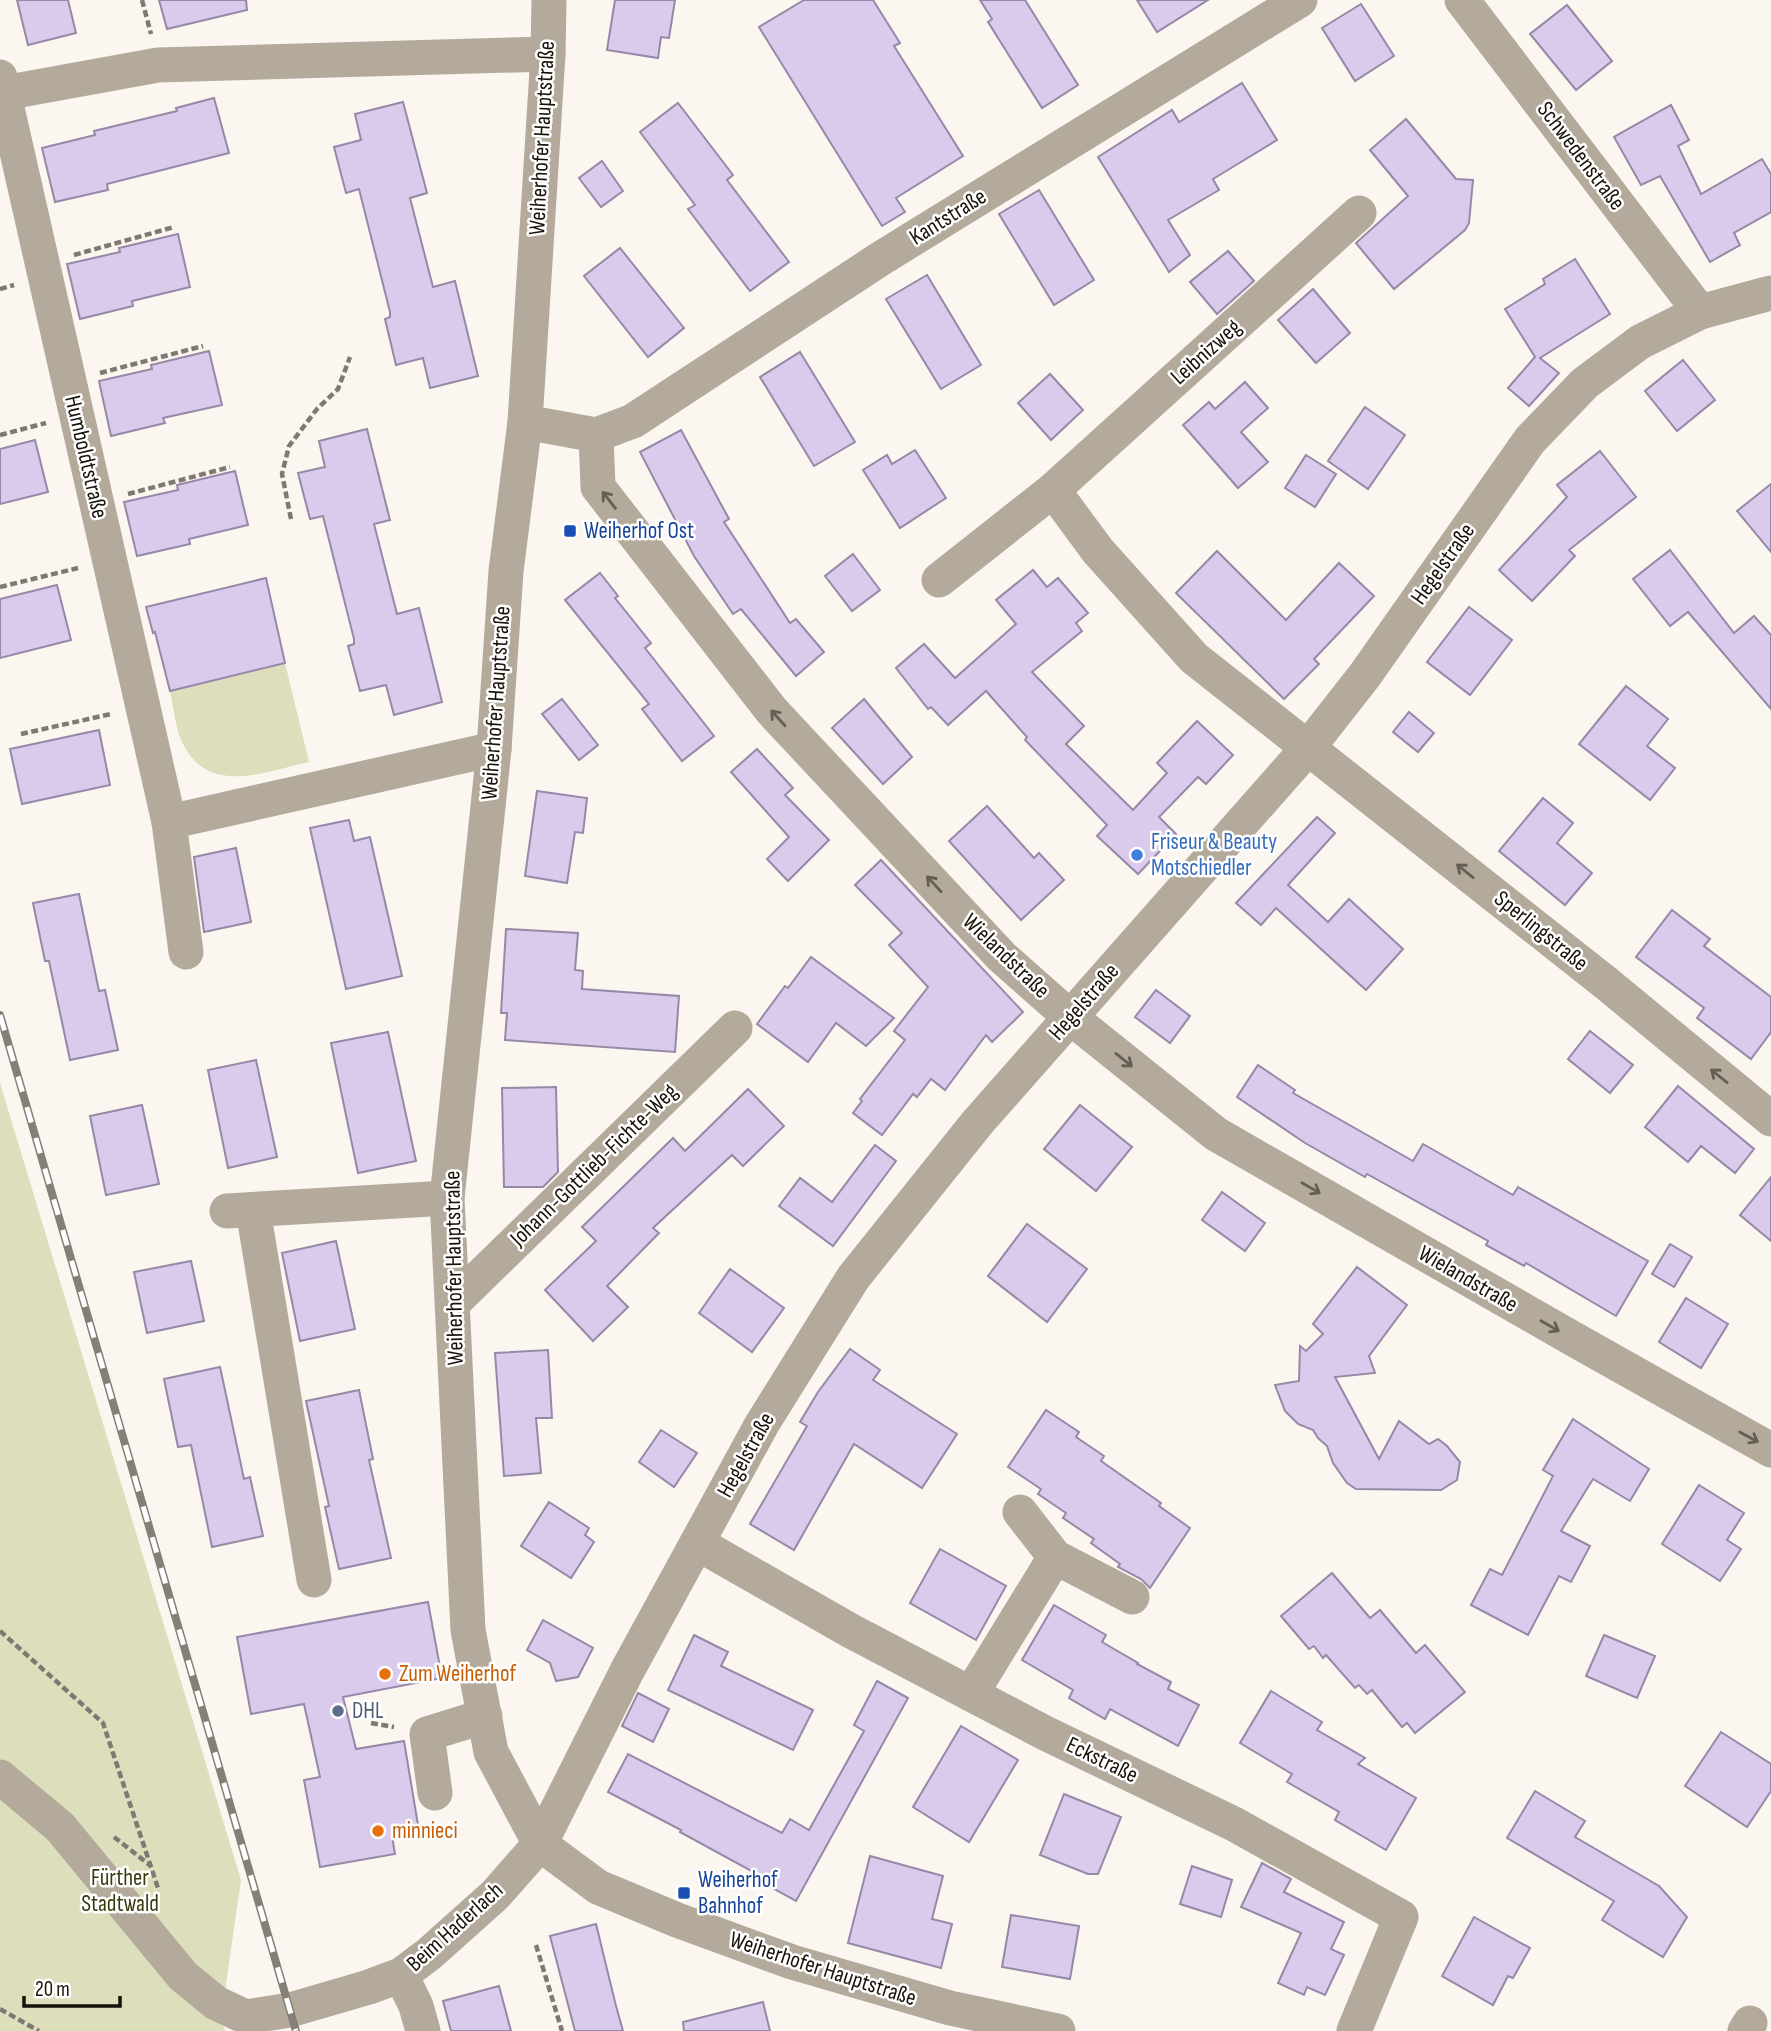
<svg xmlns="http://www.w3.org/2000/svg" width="1771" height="2031" viewBox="0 0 1771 2031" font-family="'Sofia Sans Condensed',sans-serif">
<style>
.green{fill:#dcdebc}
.building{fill:#dacbed;stroke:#9688a7;stroke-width:2}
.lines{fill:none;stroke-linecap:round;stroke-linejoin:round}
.path{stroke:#807971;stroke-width:4.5;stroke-dasharray:7 3.5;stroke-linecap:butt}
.minor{stroke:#b3aa9c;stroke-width:35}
.rail-casing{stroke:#857f77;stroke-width:8}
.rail{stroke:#fff;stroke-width:5;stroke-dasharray:16;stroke-linecap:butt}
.oneway{stroke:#665e52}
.transit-dot{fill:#1a4fb4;stroke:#fff;stroke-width:2.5}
.shop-dot{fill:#3f7fe0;stroke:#fff;stroke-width:2.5}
.food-dot{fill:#e8710a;stroke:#fff;stroke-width:2.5}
.service-dot{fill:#5c6f8a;stroke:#fff;stroke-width:2.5}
.labels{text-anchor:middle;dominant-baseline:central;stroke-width:5;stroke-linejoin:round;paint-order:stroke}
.street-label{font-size:23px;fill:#1a1208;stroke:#fff}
.transit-label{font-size:23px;fill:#164399;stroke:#fff;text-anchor:start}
.shop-label{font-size:23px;fill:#366cbe;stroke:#fff;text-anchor:start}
.food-label{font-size:23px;fill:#c56008;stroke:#fff;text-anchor:start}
.service-label{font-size:23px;fill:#4e5e75;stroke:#fff;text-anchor:start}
.park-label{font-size:23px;fill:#393a0c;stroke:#fff}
</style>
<rect width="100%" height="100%" fill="#fbf6f0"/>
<g class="green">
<path d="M285 663 309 762C264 772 209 796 183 744 175 729 174 708 170 691Z"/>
<path d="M0 1083 241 1880 221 2019 225 2031H0Z"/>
</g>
<g class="building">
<path d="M17 0H68L76 33 28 45Z"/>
<path d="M159 0H246L247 10 167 29Z"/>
<path d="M615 0H675L669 38 661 37 658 58 607 50Z"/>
<path d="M804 0H873L900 43 894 46 963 156 896 198 905 212 882 226 759 27Z"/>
<path d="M980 0H1025L1078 85 1042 108 988 22 992 19Z"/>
<path d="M1137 0H1208L1157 32Z"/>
<path d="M1361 4 1394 56 1355 81 1322 28Z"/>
<path d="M1567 5 1612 61 1576 90 1530 34Z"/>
<path d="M1242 83 1277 140 1213 179 1219 190 1168 220 1190 255 1169 272 1098 157 1172 110 1179 122Z"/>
<path d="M214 98 229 153 107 184 108 190 55 202 42 148 95 135 94 131 177 111 176 108Z"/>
<path d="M403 102 427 193 410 198 433 287 455 281 478 376 430 388 423 358 396 365 385 319 390 317V312L359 189 346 193 334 147 361 140 355 114Z"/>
<path d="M678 103 733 175 727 180 789 262 750 291 688 209 695 205 640 132Z"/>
<path d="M1671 105 1689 140 1678 146 1701 194 1762 159 1771 174V212L1734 233 1740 245 1710 262 1660 176 1641 185 1614 137Z"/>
<path d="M1406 119 1456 179 1473 180 1469 223 1465 230 1394 289 1356 243 1408 196 1370 150Z"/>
<path d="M602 161 623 191 601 207 579 178Z"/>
<path d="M1039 190 1094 280 1054 305 999 214Z"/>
<path d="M178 234 190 287 132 301 133 306 80 319 67 264 120 252 119 248Z"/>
<path d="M620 248 684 328 648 357 584 276Z"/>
<path d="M1228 251 1254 281 1217 314 1190 282Z"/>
<path d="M1575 259 1610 314 1540 358 1559 373 1529 406 1508 388 1535 357 1505 309 1545 284 1543 279Z"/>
<path d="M927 275 981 365 941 389 886 299Z"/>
<path d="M1313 289 1350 333 1316 363 1278 320Z"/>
<path d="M209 351 222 405 163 418 165 423 111 436 99 381 152 369 151 365Z"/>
<path d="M800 352 855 442 814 466 760 377Z"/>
<path d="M1683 360 1715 400 1677 431 1645 391Z"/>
<path d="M1050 374 1083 410 1051 440 1018 403Z"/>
<path d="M1245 382 1268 408 1241 432 1268 462 1238 488 1183 425 1209 402 1215 409Z"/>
<path d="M1365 407 1405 435 1368 489 1328 461Z"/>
<path d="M367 429 390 520 374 524 397 614 419 608 442 702 394 715 386 685 360 691 348 646 354 644V639L323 516 310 519 298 473 325 467 319 441Z"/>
<path d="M681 430 729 519 724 522 790 623 796 619 824 652 796 676 741 609 733 614 694 556 640 452Z"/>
<path d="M35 440 48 492 0 504V449Z"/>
<path d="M915 450 946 498 900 528 863 470 887 455 892 464Z"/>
<path d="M1600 451 1636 497 1569 550 1575 556 1532 601 1499 570 1567 497 1557 485Z"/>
<path d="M1306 455 1336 474 1315 507 1285 488Z"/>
<path d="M235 471 248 525 189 539 190 544 137 556 124 502 178 490 177 485Z"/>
<path d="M1771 484V552L1737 511Z"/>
<path d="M1670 550 1734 633 1754 616 1771 635V709L1688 612 1670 626 1633 579Z"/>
<path d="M1217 551 1286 620 1339 563 1374 596 1314 659 1319 664 1284 699 1176 593Z"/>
<path d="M853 554 880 590 852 611 825 576Z"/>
<path d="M1033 570 1047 587 1058 578 1088 613 1076 623 1082 631 1032 672 1084 726 1066 744 1133 810 1167 773 1157 763 1197 721 1233 755 1206 784 1198 777 1159 817 1176 834 1138 874 1097 836 1107 825 1025 740 1027 737 986 691 948 725 931 707 928 709 896 668 924 644 955 678 1016 624 996 600Z"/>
<path d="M600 573 618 596 615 598 651 643 645 648 714 736 682 761 642 709 649 704 565 600Z"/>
<path d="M266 578 285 663 170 691 155 632 153 633 146 607Z"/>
<path d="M57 585 71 640 0 658V599Z"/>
<path d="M1469 607 1512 640 1470 695 1427 662Z"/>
<path d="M1626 686 1668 719 1647 746 1675 768 1650 800 1579 744Z"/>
<path d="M562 699 598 745 579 760 542 714Z"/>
<path d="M864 699 912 757 883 784 832 728Z"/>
<path d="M1409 712 1434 733 1418 752 1393 732Z"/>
<path d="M99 730 110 785 22 804 10 749Z"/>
<path d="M757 749 793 788 785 795 829 840 788 881 767 859 789 837 731 772Z"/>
<path d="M537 791 587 798 583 833 575 832 567 883 525 876Z"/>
<path d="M1543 798 1573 823 1557 843 1592 873 1565 905 1499 851Z"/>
<path d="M987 806 1034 858 1039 853 1064 880 1021 920 949 841Z"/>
<path d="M1317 817 1335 833 1288 885 1328 922 1349 899 1403 949 1366 990 1276 908 1261 925 1236 903Z"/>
<path d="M349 820 354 841 370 837 402 976 346 989 310 828Z"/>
<path d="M236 848 251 922 204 932 194 857Z"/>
<path d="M881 860 1023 1012 992 1042 986 1035 945 1090 931 1079 917 1097 913 1094 882 1135 853 1113 862 1101 860 1099 905 1040 894 1031 928 987 889 945 902 933 855 885Z"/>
<path d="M79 894 99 991 105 990 118 1050 70 1060 49 961H45L33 903Z"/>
<path d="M1672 910 1710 939 1704 946 1771 997V1032L1751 1059 1697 1018 1704 1008 1636 957Z"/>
<path d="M506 929 578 933 575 970 583 971 582 989 679 996 675 1052 505 1040 507 1013H501Z"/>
<path d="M811 957 894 1018 866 1046 836 1023 808 1062 757 1024 785 986 788 988Z"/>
<path d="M1156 990 1190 1016 1170 1043 1135 1017Z"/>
<path d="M1590 1031 1633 1065 1610 1093 1568 1059Z"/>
<path d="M388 1032 416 1161 358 1173 331 1043Z"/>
<path d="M256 1060 277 1157 228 1168 208 1070Z"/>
<path d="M1258 1065 1295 1090 1293 1093 1413 1161 1423 1144 1513 1195 1518 1187 1648 1261 1616 1316 1526 1263 1524 1266 1486 1245 1488 1241 1367 1174 1365 1177 1305 1143 1237 1097Z"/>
<path d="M1678 1086 1754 1149 1735 1173 1701 1146 1688 1162 1645 1127Z"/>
<path d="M556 1087 558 1172 543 1187H504L502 1088Z"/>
<path d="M748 1089 784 1126 743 1166 732 1155 653 1228 659 1233 607 1286 628 1307 593 1341 545 1290 596 1241 582 1227 673 1138 685 1151Z"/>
<path d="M142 1105 159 1184 106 1195 90 1116Z"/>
<path d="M1080 1105 1132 1147 1096 1191 1044 1149Z"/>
<path d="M875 1145 896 1161 833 1246 779 1206 800 1178 832 1202Z"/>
<path d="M1771 1177V1241L1740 1215Z"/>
<path d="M1222 1192 1265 1223 1245 1251 1202 1220Z"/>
<path d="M1027 1224 1087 1269 1047 1322 988 1276Z"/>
<path d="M336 1241 355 1329 300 1341 282 1253Z"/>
<path d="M1670 1244 1692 1257 1674 1287 1652 1274Z"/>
<path d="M191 1261 204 1321 147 1333 134 1272Z"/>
<path d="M1357 1267 1407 1305 1369 1356 1375 1373 1335 1377 1379 1459 1399 1421 1429 1444 1438 1439 1447 1446 1460 1462 1457 1480 1441 1490 1356 1489 1347 1483 1333 1463 1327 1446 1318 1438 1313 1430 1298 1424 1285 1411 1275 1385 1299 1381 1300 1346 1306 1351 1323 1334 1313 1324Z"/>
<path d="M730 1269 784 1308 752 1352 699 1313Z"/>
<path d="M1686 1298 1728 1324 1701 1368 1659 1342Z"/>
<path d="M850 1349 880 1370 873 1380 957 1434 922 1488 854 1444 794 1550 750 1524 807 1426 800 1422 818 1392Z"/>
<path d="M548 1350 552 1418H536L541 1473 504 1476 495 1353Z"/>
<path d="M220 1367 244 1479 250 1477 263 1536 212 1547 191 1445 178 1447 164 1379Z"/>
<path d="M359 1390 373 1459 369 1460 391 1558 339 1569 325 1507 329 1506 306 1401Z"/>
<path d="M1046 1410 1079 1432 1076 1437 1104 1456 1101 1461 1161 1503 1159 1506 1190 1528 1150 1588 1141 1579 1118 1567 1120 1564 1091 1543 1094 1539 1063 1518 1066 1513 1038 1494 1041 1489 1008 1467Z"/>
<path d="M1573 1419 1649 1469 1630 1501 1593 1479 1561 1531 1590 1546 1571 1582 1559 1576 1528 1635 1471 1605 1490 1569 1502 1575 1553 1476 1543 1470Z"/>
<path d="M661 1430 697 1453 674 1487 639 1462Z"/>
<path d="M1699 1485 1744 1513 1727 1540 1741 1549 1720 1581 1662 1544Z"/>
<path d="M549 1502 589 1528 585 1535 594 1542 571 1578 521 1546Z"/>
<path d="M940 1549 1006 1586 976 1640 910 1603Z"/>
<path d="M1332 1573 1370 1618 1380 1610 1416 1653 1425 1645 1465 1692 1415 1733 1407 1723 1402 1727 1372 1690 1367 1694 1359 1685 1355 1688 1326 1655 1323 1658 1314 1646 1309 1649 1281 1616Z"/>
<path d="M428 1602 442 1678 343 1697 356 1749 404 1741 419 1831 392 1836 395 1854 320 1867 304 1780 320 1777 304 1704 251 1714 237 1637Z"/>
<path d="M1054 1605 1106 1635 1102 1642 1138 1663 1137 1664 1171 1682 1168 1689 1199 1705 1178 1746 1110 1709 1105 1719 1069 1698 1073 1690 1022 1660Z"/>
<path d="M543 1620 593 1648 578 1677 556 1681 550 1663 527 1650Z"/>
<path d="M694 1635 728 1652 721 1666 813 1710 793 1750 668 1690Z"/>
<path d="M1604 1635 1655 1656 1637 1698 1586 1676Z"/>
<path d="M877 1681 908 1698 796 1901 756 1879 759 1875 680 1832 681 1830 608 1792 628 1754 782 1833 790 1819 809 1830 864 1731 854 1725Z"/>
<path d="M1271 1691 1322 1722 1317 1730 1365 1758 1358 1764 1416 1798 1386 1850 1335 1820 1339 1812 1287 1782 1292 1774 1240 1743Z"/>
<path d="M638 1693 669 1709 653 1742 622 1726Z"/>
<path d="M961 1726 1018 1760 969 1842 913 1807Z"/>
<path d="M1721 1732 1771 1764V1791L1747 1827 1685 1786Z"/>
<path d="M1535 1791 1585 1821 1575 1837 1659 1886 1687 1917 1663 1957 1602 1920 1614 1901 1507 1838Z"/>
<path d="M1064 1794 1121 1817 1098 1874H1088L1040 1855Z"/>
<path d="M870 1856 943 1876 932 1919 952 1924 941 1968 848 1943Z"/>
<path d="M1262 1863 1291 1879 1284 1892 1344 1922 1331 1949 1344 1955 1325 1995 1307 1987 1304 1995 1278 1983 1301 1933 1241 1907Z"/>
<path d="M1192 1866 1232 1880 1221 1917 1180 1904Z"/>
<path d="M1011 1915 1079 1926 1070 1979 1002 1967Z"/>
<path d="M1474 1917 1530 1948 1513 1978 1508 1976 1493 2005 1442 1976Z"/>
<path d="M596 1924 616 2006 623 2031H575L550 1936Z"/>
<path d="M499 1986 511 2031H451L443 2001Z"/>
<path d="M763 2002 770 2031H684L683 2022Z"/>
</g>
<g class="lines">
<g class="path">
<path d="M142 0 151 34"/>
<path d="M74 255 174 227"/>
<path d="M0 289 14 285"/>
<path d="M100 373 203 346"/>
<path d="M0 435 46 423"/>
<path d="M128 494 230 467"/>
<path d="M291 519 282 474 289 446 317 409 338 389 350 357"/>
<path d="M0 587 78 568"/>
<path d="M21 734 111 714"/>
<path d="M0 1631 103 1723 159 1891"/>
<path d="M371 1723 394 1727"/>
<path d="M114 1837 151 1866"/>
<path d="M536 1945 562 2031"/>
<path d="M0 2009 39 2031"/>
</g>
<g class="minor">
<path d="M549 0 548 54 525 422 506 571 494 749 447 1198 468 1630 491 1752 540 1844 598 1887 677 1920 792 1962 950 2008 1058 2031"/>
<path d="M1462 0 1700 312"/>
<path d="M0 77 169 822 494 749"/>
<path d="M4 93 158 65 548 54"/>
<path d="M525 422 596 435"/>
<path d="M596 435 598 487 772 711 1002 957 1070 1017 1216 1134 1577 1341 1771 1450"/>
<path d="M596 435 633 421 880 259 1300 0"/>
<path d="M1053 490 1098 551 1194 658 1606 983 1771 1119"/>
<path d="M939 580 1053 490 1359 213"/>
<path d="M169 822 186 952"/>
<path d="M253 1210 314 1580"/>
<path d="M227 1211 447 1198"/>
<path d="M453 1303 735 1028"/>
<path d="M1020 1512 1055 1557 1132 1597"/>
<path d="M697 1543 851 1631 1045 1733 1234 1824 1401 1917 1354 2031"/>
<path d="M971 1694 1055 1557"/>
<path d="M0 1777 60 1827 183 1976 216 2003 246 2017 290 2010 369 1987 401 1975 429 1954 495 1895 540 1844 627 1671 762 1424 853 1278 977 1123 1307 749 1365 675 1530 440 1585 383 1640 342 1700 312 1771 293"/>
<path d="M435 1793 427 1734 485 1716"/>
<path d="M401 1975 416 2006 423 2031"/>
<path d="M1745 2031 1750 2023"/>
</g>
<g class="rail-casing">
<path id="rail" d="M0 1015 296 2031"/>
</g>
<use href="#rail" class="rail"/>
</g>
<defs><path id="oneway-shaft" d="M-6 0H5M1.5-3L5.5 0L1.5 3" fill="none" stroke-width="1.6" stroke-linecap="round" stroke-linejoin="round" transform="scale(1.75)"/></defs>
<g class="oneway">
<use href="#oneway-shaft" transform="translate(609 500) rotate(-128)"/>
<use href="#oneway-shaft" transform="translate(778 718) rotate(-132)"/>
<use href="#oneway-shaft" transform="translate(1465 871) rotate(-141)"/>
<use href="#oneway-shaft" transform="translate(934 884) rotate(-133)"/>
<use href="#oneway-shaft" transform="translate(1124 1060) rotate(39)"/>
<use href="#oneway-shaft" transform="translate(1719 1076) rotate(-141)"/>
<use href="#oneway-shaft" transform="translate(1311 1188) rotate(30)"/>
<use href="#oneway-shaft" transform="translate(1550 1326) rotate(30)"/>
<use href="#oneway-shaft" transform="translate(1749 1437) rotate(29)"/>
</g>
<g class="transit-dot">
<rect x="563" y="524" width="14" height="14" rx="3.5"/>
<rect x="677" y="1886" width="14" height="14" rx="3.5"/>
</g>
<circle class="shop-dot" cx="1137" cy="855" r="7"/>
<g class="food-dot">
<circle cx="385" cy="1674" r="7"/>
<circle cx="378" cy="1831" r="7"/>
</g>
<circle class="service-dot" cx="338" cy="1711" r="7"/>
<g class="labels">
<g class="street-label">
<text transform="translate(542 138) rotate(-87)">Weiherhofer Hauptstraße</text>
<text transform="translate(1581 156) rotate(53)">Schwedenstraße</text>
<text transform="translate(948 217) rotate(-32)">Kantstraße</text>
<text transform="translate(1206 352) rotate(-42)">Leibnizweg</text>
<text transform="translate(86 457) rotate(77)">Humboldtstraße</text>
<text transform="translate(1443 564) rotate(-55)">Hegelstraße</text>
<text transform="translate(496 703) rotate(-86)">Weiherhofer Hauptstraße</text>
<text transform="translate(1541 931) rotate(39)">Sperlingstraße</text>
<text transform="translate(1006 956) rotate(44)">Wielandstraße</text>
<text transform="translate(1084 1002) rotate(-49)">Hegelstraße</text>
<text transform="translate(594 1165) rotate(-44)">Johann-Gottlieb-Fichte-Weg</text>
<text transform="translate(454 1268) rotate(-91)">Weiherhofer Hauptstraße</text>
<text transform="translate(1468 1279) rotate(30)">Wielandstraße</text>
<text transform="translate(746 1455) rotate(-61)">Hegelstraße</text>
<text transform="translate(1102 1760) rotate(26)">Eckstraße</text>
<text transform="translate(455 1927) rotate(-42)">Beim Haderlach</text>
<text transform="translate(823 1969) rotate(18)">Weiherhofer Hauptstraße</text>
</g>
<g class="transit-label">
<text x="584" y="531">Weiherhof Ost</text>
<text x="698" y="1880">Weiherhof<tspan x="698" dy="26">Bahnhof</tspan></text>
</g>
<g class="shop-label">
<text x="1151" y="842">Friseur &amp; Beauty<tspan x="1151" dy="26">Motschiedler</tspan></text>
</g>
<g class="food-label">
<text x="399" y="1674">Zum Weiherhof</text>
<text x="392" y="1831">minnieci</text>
</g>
<g class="service-label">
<text x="352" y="1711">DHL</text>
</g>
<g class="park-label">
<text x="120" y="1878">Fürther<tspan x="120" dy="26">Stadtwald</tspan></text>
</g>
</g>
<path d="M24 1996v10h96v-10" fill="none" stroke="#1a1208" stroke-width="3.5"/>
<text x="35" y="1996" font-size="21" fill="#1a1208" stroke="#ffffff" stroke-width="5" paint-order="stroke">20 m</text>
</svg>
